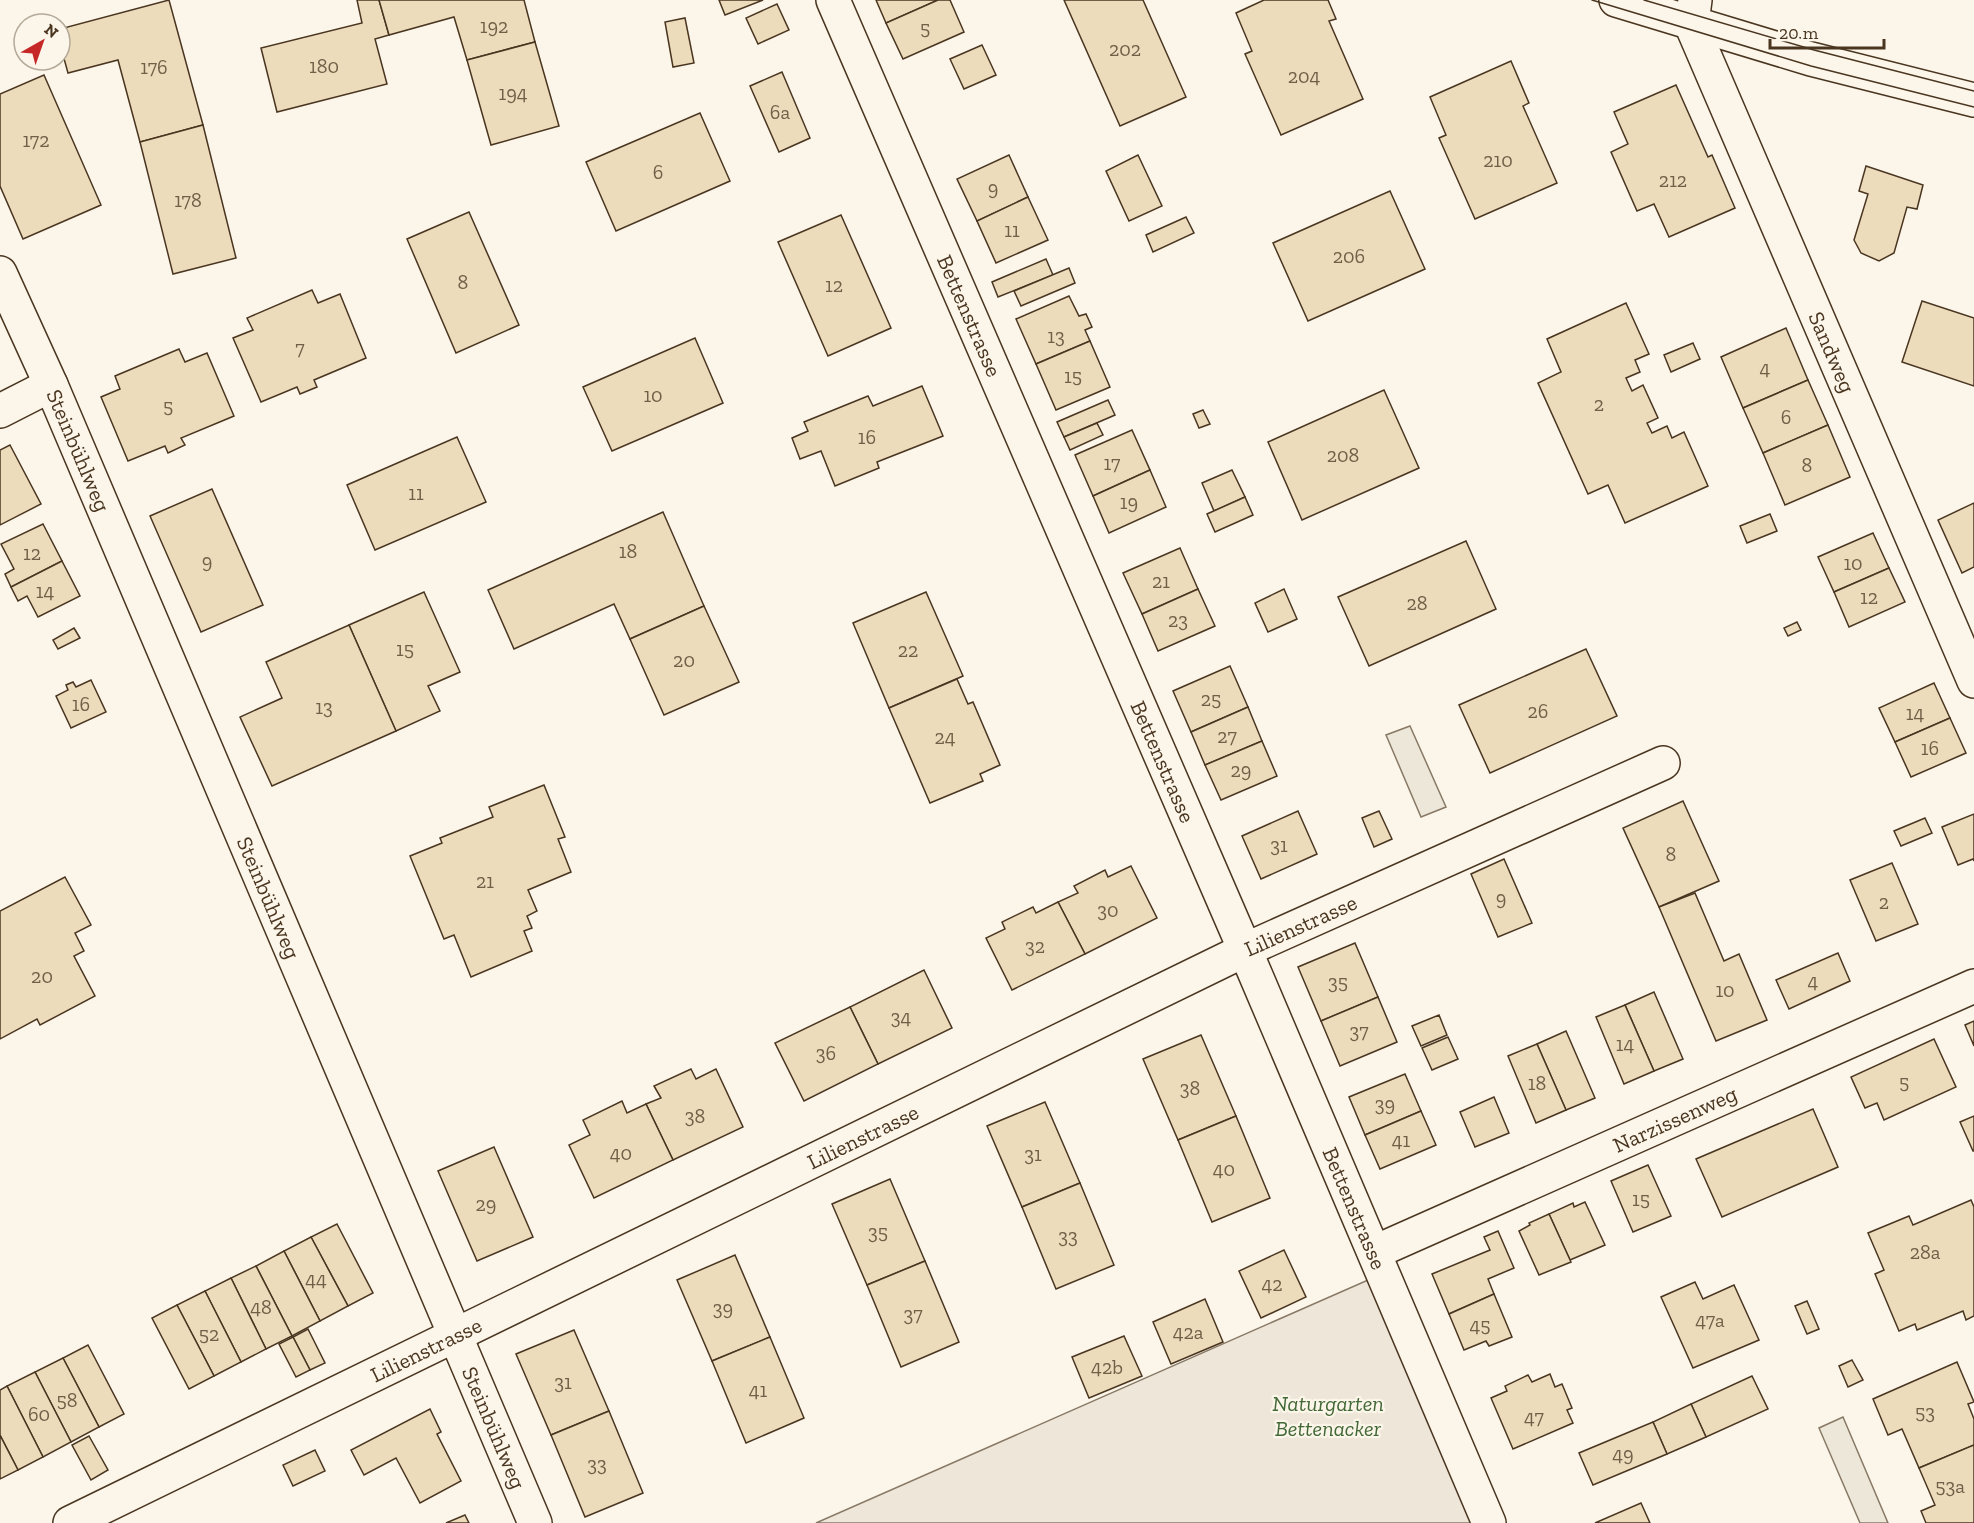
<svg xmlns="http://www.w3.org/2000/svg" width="1974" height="1523" viewBox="0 0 1974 1523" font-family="'Zilla Slab',serif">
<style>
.green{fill:#ede6d9;stroke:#887966;stroke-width:1.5}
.parking{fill:#ede7d9;stroke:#887966;stroke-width:1.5}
.building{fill:#ecdcbc;stroke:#4a3520;stroke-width:1.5}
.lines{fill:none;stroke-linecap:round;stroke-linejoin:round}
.minor-casing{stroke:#4a3520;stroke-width:36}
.major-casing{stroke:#4a3520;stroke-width:36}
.minor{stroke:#fbf6e9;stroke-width:33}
.major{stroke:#fbf6e9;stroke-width:33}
.tram{stroke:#4a3520;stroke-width:1.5}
.labels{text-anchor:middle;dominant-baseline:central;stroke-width:4.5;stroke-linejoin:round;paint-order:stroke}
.number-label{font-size:20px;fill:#725f47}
.street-label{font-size:22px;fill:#4a3520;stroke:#fbf6e9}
.park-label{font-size:22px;font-style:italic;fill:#436837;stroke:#fbf6e9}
</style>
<rect width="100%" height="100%" fill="#fbf6e9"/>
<path class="green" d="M1384 1273 1489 1523H816Z"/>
<g class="parking">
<path d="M1410 726 1446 807 1421 817 1386 735Z"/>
<path d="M1843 1417 1888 1523H1860L1819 1428Z"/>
</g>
<g class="building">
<path d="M169 0 203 125 140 142 118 60 68 73 60 44V29Z"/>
<path d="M357 0H379L389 35 375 39 387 84 277 112 261 48 362 23Z"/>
<path d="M379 0H524L535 42 467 60 454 17 389 35Z"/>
<path d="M719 0H763L725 15Z"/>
<path d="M876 0H938L886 23Z"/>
<path d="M938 0H950L964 32 903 59 886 23Z"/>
<path d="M1064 0H1143L1186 97 1120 126Z"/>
<path d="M1264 0H1328L1336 19 1329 21 1363 99 1281 135 1245 54 1252 51 1236 13Z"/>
<path d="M777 4 789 30 758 44 746 18Z"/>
<path d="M685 18 694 63 673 67 665 22Z"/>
<path d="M535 42 559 126 491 145 467 60Z"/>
<path d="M982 45 996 75 964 89 950 59Z"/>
<path d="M1511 61 1529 103 1523 106 1557 183 1475 219 1439 138 1446 135 1430 97Z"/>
<path d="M782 72 810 138 779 152 750 86Z"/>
<path d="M44 75 101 205 23 239 0 186V94Z"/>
<path d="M1676 85 1708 157 1712 155 1735 208 1669 237 1654 204 1637 211 1611 152 1628 144 1614 112Z"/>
<path d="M700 113 730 181 616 231 586 162Z"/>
<path d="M203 125 236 258 173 274 140 142Z"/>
<path d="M1009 155 1028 197 977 221 957 179Z"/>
<path d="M1138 155 1162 206 1129 221 1106 171Z"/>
<path d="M1866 166 1923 185 1917 209 1907 207 1894 253 1879 261 1861 253 1854 240 1868 194 1859 191Z"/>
<path d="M1390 191 1425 269 1308 321 1273 243Z"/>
<path d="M1028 197 1048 240 996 263 977 221Z"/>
<path d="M469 212 519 325 456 353 407 239Z"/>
<path d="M841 215 891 328 828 356 778 242Z"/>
<path d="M1186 217 1194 233 1153 252 1146 235Z"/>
<path d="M1046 259 1053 275 998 297 992 282Z"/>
<path d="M1069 268 1075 283 1021 306 1014 291Z"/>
<path d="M312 290 318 303 340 294 366 358 314 380 317 387 300 394 297 387 261 402 233 338 253 330 247 318Z"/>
<path d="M1069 296 1079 316 1086 314 1092 327 1085 330 1090 341 1036 364 1016 319Z"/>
<path d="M1922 301 1974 318V386L1902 362Z"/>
<path d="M1626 303 1649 354 1635 360 1640 372 1626 378 1632 391 1643 385 1658 418 1647 423 1652 433 1667 426 1672 438 1684 432 1708 486 1625 523 1608 485 1588 494 1538 383 1561 372 1547 339Z"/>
<path d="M1786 328 1808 380 1743 408 1721 357Z"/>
<path d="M695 338 723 403 612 451 583 387Z"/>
<path d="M1090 341 1110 387 1056 410 1036 364Z"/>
<path d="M1693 343 1700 359 1671 372 1664 355Z"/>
<path d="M179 349 185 362 207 353 234 416 181 438 185 445 168 453 165 446 128 461 101 397 120 389 115 376Z"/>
<path d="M1808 380 1828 425 1763 453 1743 408Z"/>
<path d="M922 386 943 436 877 462 879 468 835 486 821 451 800 459 792 438 808 431 804 422 868 396 873 406Z"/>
<path d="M1384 390 1419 468 1302 520 1268 442Z"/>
<path d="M1108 400 1115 415 1064 437 1057 422Z"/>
<path d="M1203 410 1210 424 1199 428 1193 414Z"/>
<path d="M1097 423 1103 435 1070 450 1064 437Z"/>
<path d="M1828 425 1850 477 1785 505 1763 453Z"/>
<path d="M1132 430 1150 470 1093 496 1075 455Z"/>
<path d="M457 437 486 502 375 550 347 485Z"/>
<path d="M10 445 41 504 0 525V450Z"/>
<path d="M1150 470 1166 507 1109 533 1093 496Z"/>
<path d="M1232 470 1245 497 1214 511 1202 483Z"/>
<path d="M212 489 263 605 201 632 150 516Z"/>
<path d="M1245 497 1253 515 1215 532 1207 514Z"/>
<path d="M1974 503V567L1962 573 1938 520Z"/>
<path d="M663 512 704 606 630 639 614 604 514 649 488 590Z"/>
<path d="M1770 514 1777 531 1747 543 1740 526Z"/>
<path d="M43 524 62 561 11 587 5 574 14 569 1 544Z"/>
<path d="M1873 533 1889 568 1834 592 1818 557Z"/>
<path d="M1466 541 1496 609 1369 666 1338 597Z"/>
<path d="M1180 548 1198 589 1142 614 1123 573Z"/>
<path d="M62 561 80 596 38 617 27 596 18 601 11 587Z"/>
<path d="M1889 568 1905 602 1849 627 1834 592Z"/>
<path d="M1198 589 1215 626 1158 651 1142 614Z"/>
<path d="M1284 589 1297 619 1268 632 1255 603Z"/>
<path d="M424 592 460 672 428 686 440 711 396 731 349 625Z"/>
<path d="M926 592 963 676 889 708 853 623Z"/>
<path d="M704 606 739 682 664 715 630 639Z"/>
<path d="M1797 622 1801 630 1788 636 1784 628Z"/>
<path d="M349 625 396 731 272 786 240 717 282 698 266 662Z"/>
<path d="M74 628 80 638 58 649 53 640Z"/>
<path d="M1586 649 1617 716 1490 773 1459 705Z"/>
<path d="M1230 666 1248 707 1191 732 1173 691Z"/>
<path d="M957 679 968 704 973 702 1000 765 980 774 983 781 930 803 889 708Z"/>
<path d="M91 680 106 712 71 728 56 696 68 690 66 685 73 682 76 687Z"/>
<path d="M1934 683 1950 718 1895 742 1879 708Z"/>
<path d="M1248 707 1262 741 1205 765 1191 732Z"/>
<path d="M1950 718 1966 753 1911 777 1895 742Z"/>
<path d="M1262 741 1277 776 1221 800 1205 765Z"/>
<path d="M544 785 565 837 558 839 571 872 528 890 537 911 527 916 532 928 524 931 532 951 471 977 454 935 444 939 410 856 442 843 440 838 493 817 489 807Z"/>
<path d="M1683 801 1719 881 1659 907 1623 828Z"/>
<path d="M1298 811 1317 854 1261 879 1242 836Z"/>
<path d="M1379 811 1392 839 1374 847 1362 818Z"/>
<path d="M1974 814V861L1973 859 1958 865 1942 827Z"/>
<path d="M1925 818 1932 833 1901 846 1894 831Z"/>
<path d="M1504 859 1532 923 1498 937 1471 874Z"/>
<path d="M1892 863 1918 924 1876 941 1850 880Z"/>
<path d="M1131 866 1157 918 1085 954 1058 902 1078 893 1074 886 1105 870 1108 877Z"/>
<path d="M65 877 91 925 75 933 84 951 74 956 95 996 40 1025 37 1019 0 1039V911Z"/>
<path d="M1695 893 1724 961 1739 954 1767 1020 1716 1041 1659 907Z"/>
<path d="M1058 902 1085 954 1012 990 986 938 1005 929 1002 922 1033 907 1036 913Z"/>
<path d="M1355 943 1378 997 1321 1021 1298 967Z"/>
<path d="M1838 953 1850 981 1789 1009 1776 980Z"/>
<path d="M924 970 952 1028 878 1064 850 1007Z"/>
<path d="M1654 992 1683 1059 1654 1071 1625 1005Z"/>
<path d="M1378 997 1397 1042 1340 1066 1321 1021Z"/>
<path d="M1625 1005 1654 1071 1624 1084 1596 1017Z"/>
<path d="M850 1007 878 1064 804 1101 775 1043Z"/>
<path d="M1439 1015 1447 1035 1421 1046 1412 1026Z"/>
<path d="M1974 1021V1046L1965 1025Z"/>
<path d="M1566 1031 1595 1098 1566 1110 1537 1044Z"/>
<path d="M1201 1035 1236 1116 1178 1140 1143 1059Z"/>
<path d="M1448 1037 1458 1059 1432 1070 1422 1048Z"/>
<path d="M1934 1039 1956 1087 1884 1120 1877 1103 1865 1108 1851 1077Z"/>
<path d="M1537 1044 1566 1110 1536 1123 1508 1056Z"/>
<path d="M691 1069 696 1079 716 1069 743 1127 673 1160 646 1104 661 1098 654 1086Z"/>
<path d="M1405 1074 1421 1111 1365 1135 1349 1097Z"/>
<path d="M1494 1097 1509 1133 1475 1147 1460 1112Z"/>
<path d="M622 1101 627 1113 646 1104 673 1160 594 1198 569 1145 590 1135 583 1120Z"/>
<path d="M1045 1102 1080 1183 1022 1207 987 1126Z"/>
<path d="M1813 1109 1838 1167 1722 1217 1696 1159Z"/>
<path d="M1421 1111 1436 1145 1380 1169 1365 1135Z"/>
<path d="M1236 1116 1270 1198 1212 1222 1178 1140Z"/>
<path d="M1974 1116V1151H1973L1960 1122Z"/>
<path d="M494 1147 533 1237 477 1261 438 1171Z"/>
<path d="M1648 1165 1671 1216 1633 1232 1611 1181Z"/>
<path d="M890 1179 925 1261 867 1285 832 1204Z"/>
<path d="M1080 1183 1114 1265 1056 1289 1022 1207Z"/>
<path d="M1971 1200 1974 1207V1316L1966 1320 1963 1311 1917 1330 1915 1324 1899 1331 1875 1274 1884 1270 1868 1233 1909 1216 1913 1225Z"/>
<path d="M1585 1202 1605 1245 1570 1260 1549 1214 1573 1203 1574 1207Z"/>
<path d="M1549 1214 1571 1262 1539 1275 1519 1231 1530 1225 1529 1223Z"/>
<path d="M337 1224 373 1293 348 1306 311 1237Z"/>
<path d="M1498 1231 1514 1268 1488 1279 1494 1294 1449 1314 1432 1274 1490 1250 1484 1237Z"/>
<path d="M311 1237 348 1306 320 1321 284 1251Z"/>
<path d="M1284 1250 1306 1297 1261 1318 1239 1271Z"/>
<path d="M284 1251 320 1321 292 1336 256 1266Z"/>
<path d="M735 1255 770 1337 712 1361 677 1280Z"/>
<path d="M925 1261 959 1342 901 1367 867 1285Z"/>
<path d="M256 1266 292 1336 266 1349 231 1278Z"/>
<path d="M231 1278 266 1349 241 1362 205 1291Z"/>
<path d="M1695 1282 1703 1299 1734 1285 1759 1340 1693 1368 1661 1297Z"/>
<path d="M205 1291 241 1362 214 1376 177 1305Z"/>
<path d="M1494 1294 1512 1337 1489 1346 1486 1341 1464 1350 1449 1314Z"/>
<path d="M1205 1299 1223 1342 1171 1364 1153 1322Z"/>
<path d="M1807 1301 1819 1329 1807 1334 1795 1306Z"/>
<path d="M177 1305 214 1376 189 1389 152 1318Z"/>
<path d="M308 1329 325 1363 310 1370 293 1337Z"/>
<path d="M574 1330 609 1411 551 1435 516 1354Z"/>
<path d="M1124 1336 1142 1376 1089 1398 1072 1357Z"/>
<path d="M293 1337 310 1370 296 1377 279 1344Z"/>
<path d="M770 1337 804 1418 746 1443 712 1361Z"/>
<path d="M88 1345 124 1414 99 1427 63 1358Z"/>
<path d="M63 1358 99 1427 71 1442 35 1372Z"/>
<path d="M1852 1360 1863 1380 1848 1387 1839 1366Z"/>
<path d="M1957 1362 1974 1402 1968 1404 1974 1419V1445L1919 1468 1902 1429 1888 1435 1873 1399Z"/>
<path d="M35 1372 71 1442 43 1457 7 1386Z"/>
<path d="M1550 1374 1555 1387 1562 1384 1572 1408 1567 1410 1573 1423 1513 1449 1491 1398 1507 1391 1505 1386 1528 1375 1532 1382Z"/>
<path d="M1752 1376 1768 1409 1706 1437 1691 1404Z"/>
<path d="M7 1386 43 1457 18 1470 0 1435V1390Z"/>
<path d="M1691 1404 1706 1437 1667 1454 1653 1422Z"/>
<path d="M430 1409 441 1432 437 1434 461 1481 420 1503 396 1458 364 1475 351 1450Z"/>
<path d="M609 1411 643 1493 585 1517 551 1435Z"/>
<path d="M1653 1422 1667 1454 1593 1485 1579 1453Z"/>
<path d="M0 1435 18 1470 0 1479Z"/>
<path d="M89 1436 108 1470 91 1480 72 1445Z"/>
<path d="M1974 1445V1523H1926L1921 1511 1935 1505 1919 1468Z"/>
<path d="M315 1450 325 1471 293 1486 283 1465Z"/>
<path d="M1641 1503 1650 1523H1595Z"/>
<path d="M465 1515 469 1523H446Z"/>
</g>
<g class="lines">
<g class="minor-casing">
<g id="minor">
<path id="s1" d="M833 0 1245 950 1489 1523"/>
<path id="s2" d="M1695 0 1692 23 1694 31 1974 681"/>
<path id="s3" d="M0 273 51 385 535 1523"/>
<path d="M0 411 51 385"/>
<path id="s4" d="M1375 1252 1974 986"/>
<path id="s5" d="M70 1523 1245 950 1663 763"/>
</g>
</g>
<g class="major-casing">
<path id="major" d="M1616 0 1811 59 1974 100"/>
</g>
<use href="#minor" class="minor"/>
<use href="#major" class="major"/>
<g class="tram">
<path d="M1592 0 1811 66 1974 107"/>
<path d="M1644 0 1814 50 1974 91"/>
</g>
</g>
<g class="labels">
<g class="number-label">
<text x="494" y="26">192</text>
<text x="925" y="28">5</text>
<text x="1125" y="49">202</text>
<text x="324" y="66">180</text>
<text x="154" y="67">176</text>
<text x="1304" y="76">204</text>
<text x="513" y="93">194</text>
<text x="780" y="112">6a</text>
<text x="36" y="140">172</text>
<text x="1498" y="160">210</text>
<text x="658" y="172">6</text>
<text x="1673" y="180">212</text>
<text x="993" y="188">9</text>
<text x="188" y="200">178</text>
<text x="1012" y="230">11</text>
<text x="1349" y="256">206</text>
<text x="463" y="282">8</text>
<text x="834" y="285">12</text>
<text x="1056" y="336">13</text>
<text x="300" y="348">7</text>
<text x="1765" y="368">4</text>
<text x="1073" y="376">15</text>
<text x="653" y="395">10</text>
<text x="1599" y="404">2</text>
<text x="168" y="406">5</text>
<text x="1786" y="417">6</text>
<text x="867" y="437">16</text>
<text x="1343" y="455">208</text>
<text x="1112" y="463">17</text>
<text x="1807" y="465">8</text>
<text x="416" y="493">11</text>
<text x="1129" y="502">19</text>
<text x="628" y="551">18</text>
<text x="32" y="553">12</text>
<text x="207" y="561">9</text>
<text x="1853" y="563">10</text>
<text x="1161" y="581">21</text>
<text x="45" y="591">14</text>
<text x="1869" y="597">12</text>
<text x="1417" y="603">28</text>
<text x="1178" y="620">23</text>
<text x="405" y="649">15</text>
<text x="908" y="650">22</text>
<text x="684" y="660">20</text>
<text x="1211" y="699">25</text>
<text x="81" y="704">16</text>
<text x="324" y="707">13</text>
<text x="1538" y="711">26</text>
<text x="1915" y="713">14</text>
<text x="1227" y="736">27</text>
<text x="945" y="737">24</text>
<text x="1930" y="748">16</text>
<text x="1241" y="770">29</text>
<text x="1279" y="845">31</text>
<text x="1671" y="854">8</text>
<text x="485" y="881">21</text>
<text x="1501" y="898">9</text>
<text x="1884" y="902">2</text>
<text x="1108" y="910">30</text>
<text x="1035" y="946">32</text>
<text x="42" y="976">20</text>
<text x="1813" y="981">4</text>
<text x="1338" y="982">35</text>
<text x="1725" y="990">10</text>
<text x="901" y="1017">34</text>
<text x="1359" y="1031">37</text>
<text x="1625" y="1044">14</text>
<text x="826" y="1053">36</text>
<text x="1904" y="1082">5</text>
<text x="1537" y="1083">18</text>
<text x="1190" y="1088">38</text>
<text x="1385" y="1104">39</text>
<text x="695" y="1116">38</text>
<text x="1401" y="1140">41</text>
<text x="621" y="1153">40</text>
<text x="1033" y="1154">31</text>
<text x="1224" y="1169">40</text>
<text x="1641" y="1199">15</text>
<text x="486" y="1204">29</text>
<text x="878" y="1232">35</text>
<text x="1068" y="1236">33</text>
<text x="1925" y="1252">28a</text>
<text x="316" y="1279">44</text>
<text x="1272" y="1284">42</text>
<text x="261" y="1307">48</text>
<text x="723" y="1308">39</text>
<text x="913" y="1314">37</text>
<text x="1710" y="1320">47a</text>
<text x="1480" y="1325">45</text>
<text x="1188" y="1332">42a</text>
<text x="209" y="1334">52</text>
<text x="1107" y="1367">42b</text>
<text x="563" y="1382">31</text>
<text x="758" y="1390">41</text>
<text x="67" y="1400">58</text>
<text x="1925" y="1412">53</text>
<text x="39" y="1414">60</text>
<text x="1534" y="1417">47</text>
<text x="1623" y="1454">49</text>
<text x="597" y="1464">33</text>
<text x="1950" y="1486">53a</text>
</g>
<g class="street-label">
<text stroke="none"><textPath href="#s1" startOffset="344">Bettenstrasse</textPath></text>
<text stroke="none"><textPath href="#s2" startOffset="381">Sandweg</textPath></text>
<text stroke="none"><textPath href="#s3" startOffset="194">Steinbühlweg</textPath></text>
<text stroke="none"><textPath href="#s1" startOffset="830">Bettenstrasse</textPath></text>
<text stroke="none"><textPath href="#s3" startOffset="680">Steinbühlweg</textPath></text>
<text stroke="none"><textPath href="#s5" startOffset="1368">Lilienstrasse</textPath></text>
<text stroke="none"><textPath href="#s4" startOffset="328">Narzissenweg</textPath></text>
<text stroke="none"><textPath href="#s5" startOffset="882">Lilienstrasse</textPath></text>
<text stroke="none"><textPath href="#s1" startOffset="1316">Bettenstrasse</textPath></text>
<text stroke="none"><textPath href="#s5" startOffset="396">Lilienstrasse</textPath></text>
<text stroke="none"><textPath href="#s3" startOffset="1256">Steinbühlweg</textPath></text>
</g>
<g class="park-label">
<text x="1328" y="1403">Naturgarten<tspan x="1328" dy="25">Bettenacker</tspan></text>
</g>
</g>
<g transform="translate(42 42) rotate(40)"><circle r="28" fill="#fbf6e9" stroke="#b4a999" stroke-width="1.5"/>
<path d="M0-4.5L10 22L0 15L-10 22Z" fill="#c62828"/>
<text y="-9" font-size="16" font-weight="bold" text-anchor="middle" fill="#4a3520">N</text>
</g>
<path d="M1770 39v9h114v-9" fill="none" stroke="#4a3520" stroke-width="3"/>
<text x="1779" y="39" font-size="18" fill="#4a3520" stroke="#fbf6e9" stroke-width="4.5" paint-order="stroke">20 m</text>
</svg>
